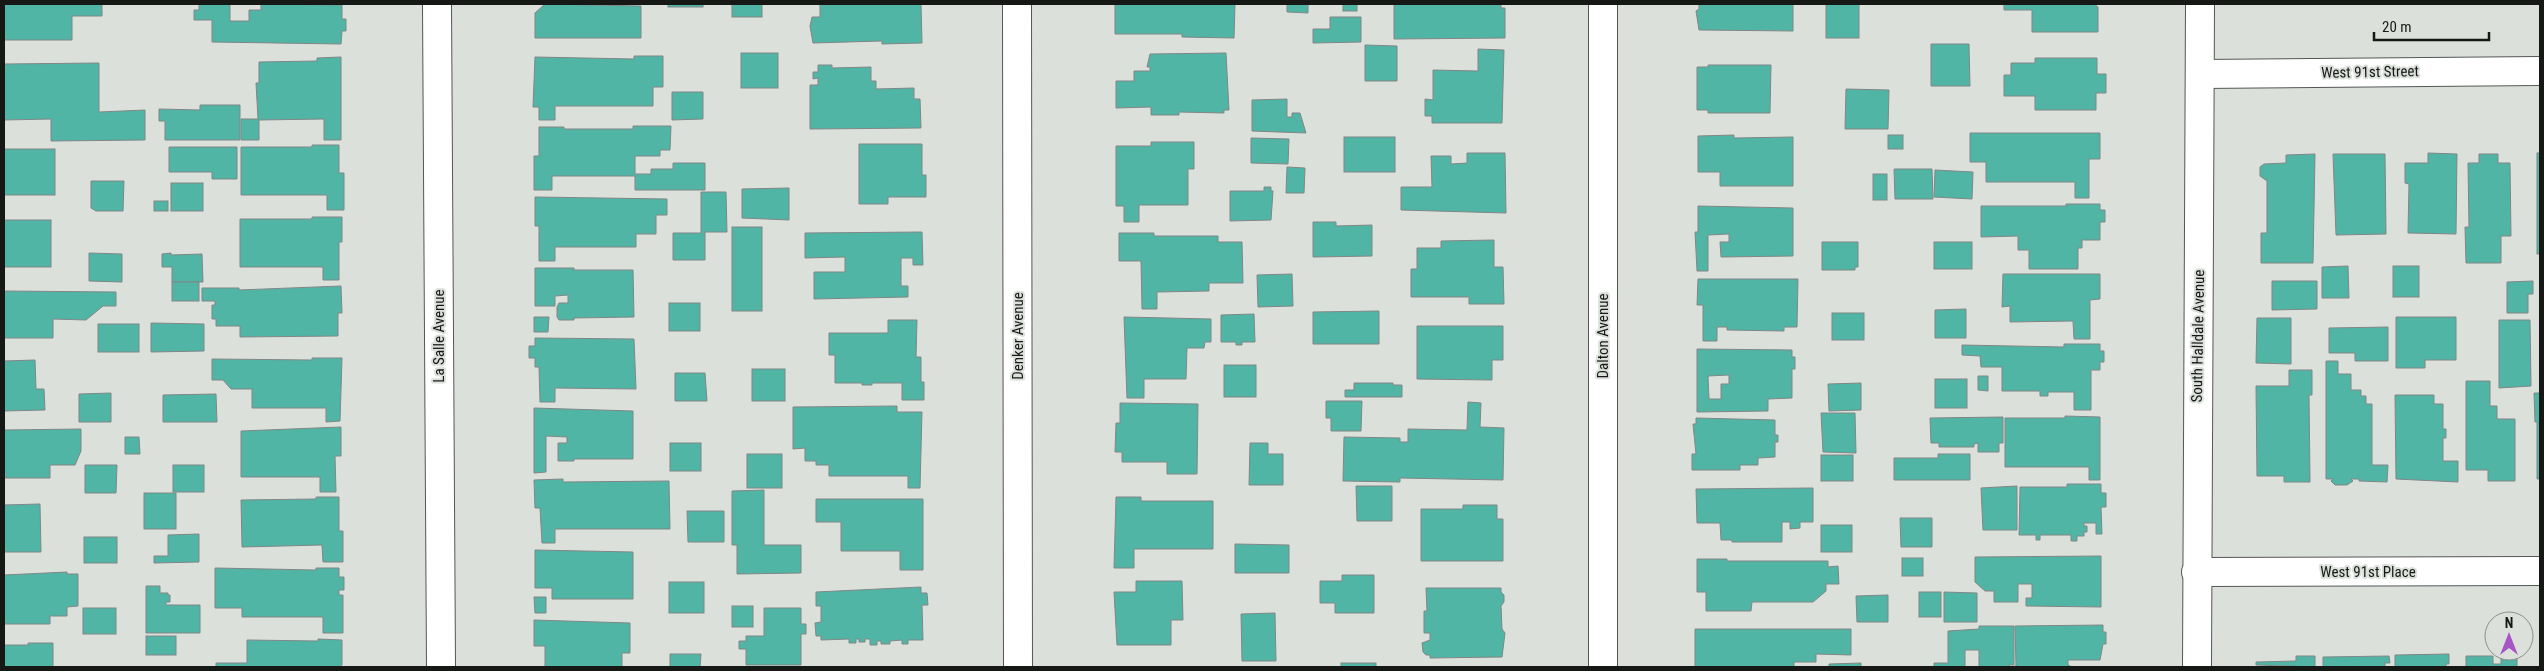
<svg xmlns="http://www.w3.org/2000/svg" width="2544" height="671" viewBox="0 0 2544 671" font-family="'Roboto Condensed',sans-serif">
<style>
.building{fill:#50b5a4;stroke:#808786;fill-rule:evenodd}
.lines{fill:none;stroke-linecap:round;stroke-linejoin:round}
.street-casing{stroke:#535854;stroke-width:30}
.secondary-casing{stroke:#535854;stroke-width:30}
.street{stroke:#fff;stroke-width:28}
.secondary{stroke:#fff;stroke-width:28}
.labels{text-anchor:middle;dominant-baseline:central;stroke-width:4;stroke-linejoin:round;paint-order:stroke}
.street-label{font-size:15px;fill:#161816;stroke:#dbe0db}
</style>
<rect width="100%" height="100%" fill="#dbe0db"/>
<g class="building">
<path d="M4 4H102V16H72V40H4Z"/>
<path d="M199 4H230V21H249V10H261V4L342 5V19H346V31H342L341 44 212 42V20H194V10H199Z"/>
<path d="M545 4 641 6V38H535V13Z"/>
<rect x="668" y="4" width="35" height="3"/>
<rect x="732" y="4" width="30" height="13"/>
<path d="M820 4H921L922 43 882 44V41L813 43 810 26 812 17H820Z"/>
<path d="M1115 4H1235L1234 38 1182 37V34H1115Z"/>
<path d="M1287 4H1308V13L1287 12Z"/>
<rect x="1343" y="4" width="14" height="7"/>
<path d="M1394 4H1501V8H1505V38L1394 39Z"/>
<path d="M1699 4H1793V31L1699 30 1696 11 1699 9Z"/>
<rect x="1826" y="4" width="33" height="34"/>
<path d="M2004 4H2094L2098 7V32H2032V10H2004Z"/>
<path d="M1330 17H1361V42L1313 43V29H1330Z"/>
<path d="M1931 44H1969L1970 86H1931Z"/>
<path d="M1365 45 1397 46V81H1365Z"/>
<path d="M1478 49 1504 50 1502 123H1432V116H1425V99L1433 100V70L1478 71Z"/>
<rect x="741" y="53" width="37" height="35"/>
<path d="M1226 53 1229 110H1224V113L1179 112V115H1151V107L1116 108V81H1134V71H1150V67H1147L1150 54Z"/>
<path d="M634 56H663V87H653V106H555V120H539V107H533L535 57 634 59Z"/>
<path d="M341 57V140H324V119L259 120V140H241V119H258L256 83H259V62L317 61V58Z"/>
<path d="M2035 58H2097V74H2106V93H2096V110H2035V96H2004V75H2011V63H2035Z"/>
<path d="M99 63V112L145 110V140L51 141V119L4 120V64Z"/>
<path d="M818 65H832V68L871 67V81H876V89L914 88V99H920L921 128 810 129V85H818V78L813 79V72H818Z"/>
<path d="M1708 65H1771L1770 113H1708V110H1697V67H1708Z"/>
<path d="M1846 89 1889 90 1888 129H1845Z"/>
<path d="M672 92H703V119L672 120Z"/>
<path d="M1287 99V117H1292V113H1300L1306 133 1252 131V100Z"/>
<path d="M200 105H240V140H165V121H159V109L200 110Z"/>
<path d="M633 126H671L670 150H660V156H635V174H651V169H673V163H705V190H635V176H552V190H534V156H539V127H564V129H633Z"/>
<path d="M1970 133H2100V159H2089V198H2075V182H1986V162H1970Z"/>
<path d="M1734 135V138L1793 137V186H1720V172H1698V136Z"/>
<rect x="1888" y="135" width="15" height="14"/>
<rect x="1344" y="137" width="51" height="35"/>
<path d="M1251 138 1289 139 1288 164 1251 163Z"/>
<path d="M1151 142H1194V169H1188V205H1139V222H1124V206H1116V146H1151Z"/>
<path d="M859 144H922V175H926V197H888V204H859Z"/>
<path d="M312 145H339V173H344V210H327V195H241V147H312Z"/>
<path d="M169 147H237V179H212V172H169Z"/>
<rect x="4" y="149" width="51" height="46"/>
<path d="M1467 153H1505L1506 213 1401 210V187H1432L1431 156H1451V164L1467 163Z"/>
<path d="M2428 153 2457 154 2456 234 2408 233 2409 184 2405 183V163H2428Z"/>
<rect x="2537" y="153" width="3" height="101"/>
<path d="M2315 154 2313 263H2261V233H2267V181L2260 176V167L2264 164 2286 163V155Z"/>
<path d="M2333 154H2385L2386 234 2336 235Z"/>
<path d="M2479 154H2498V163H2510L2511 236H2501V263H2466L2465 227H2469L2468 163H2479Z"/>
<path d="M1287 167 1305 168 1304 193H1286Z"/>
<path d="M1894 169H1932L1933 199H1895Z"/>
<path d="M1935 170 1973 172 1972 199 1934 197Z"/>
<rect x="1873" y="174" width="14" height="26"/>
<path d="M91 181H124L123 211H96L91 208Z"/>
<rect x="171" y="183" width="32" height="28"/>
<path d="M1264 187H1271V191H1273L1271 220 1230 221V191H1264Z"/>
<path d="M789 188V220L742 218V189Z"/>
<path d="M701 192H726L727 232H705V260H673V233H701Z"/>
<path d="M535 197 667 199V215H656V234H636V247H555V261H539V226H535Z"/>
<rect x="154" y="201" width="14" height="10"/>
<path d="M2066 204H2100V210H2105V222H2100V240H2082V248H2078V269H2029V250H2018V236L1981 237V206H2066Z"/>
<path d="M1698 206 1793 208V256L1721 257 1720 242H1729V234L1708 235V271H1697L1695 232H1698Z"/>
<path d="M312 217H342V242H339V280H323V267H240V219H312Z"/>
<rect x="4" y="220" width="47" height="47"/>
<path d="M1313 222H1336V226L1372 225V256L1313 257Z"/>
<rect x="732" y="227" width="30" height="84"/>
<path d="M922 232 923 265H913V258H901V286H908V297L814 299V272H845V257L805 258V233Z"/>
<path d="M1119 233H1154V236H1218V242H1242L1243 283H1209V291L1157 292V309H1142L1141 261H1119Z"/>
<path d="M1494 240V267H1503L1504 304H1469V297H1411V269H1417V248H1441V241Z"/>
<path d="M1822 242H1858V267H1855V270H1822Z"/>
<rect x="1934" y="242" width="38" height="27"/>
<path d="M89 253 122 254V282L89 281Z"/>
<path d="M171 253V255L202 254 203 282H172V267H162V254Z"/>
<path d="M2348 266 2349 298H2322V267Z"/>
<rect x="2393" y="266" width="26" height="31"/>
<path d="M535 268H574V270H633L634 317 574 318V320H559L557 317V307L559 303H568V295L555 296V306H535Z"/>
<path d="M1292 274 1293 306 1258 307 1257 275Z"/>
<path d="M2003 274H2100V299L2090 300V339H2074L2073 321 2010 322V306L2002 307Z"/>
<path d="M1698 279H1798L1797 327H1784V331L1727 330V327H1717V341H1703V305H1697Z"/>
<path d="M2272 281H2317V309L2272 310Z"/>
<path d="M2533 281V294H2528V313H2507V282Z"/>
<rect x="172" y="282" width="27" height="19"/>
<path d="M341 286 342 313H338V336L240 337V326H216V319H212V305H215V301H202V288H239V290Z"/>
<path d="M4 291 116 292V306H103L86 320 53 319V338H4Z"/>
<rect x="669" y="303" width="31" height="28"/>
<path d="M1966 309V338H1935V310Z"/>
<path d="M1379 311V344H1313V312Z"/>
<rect x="1832" y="313" width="32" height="27"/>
<path d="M1254 314 1255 342H1242V345H1236V342H1221V315Z"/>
<path d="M534 317H549L548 332H534Z"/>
<path d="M1124 317 1211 319V342H1205L1204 348H1187L1186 379H1144V398H1127Z"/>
<path d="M2396 317H2456V360H2425V368H2396Z"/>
<path d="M2257 318H2291V364L2256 363Z"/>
<path d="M888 320H917L916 357H921V382H924V400H902V383H872V385H862V383H835V355H829V333H888Z"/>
<path d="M2499 320H2530L2531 386 2499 388Z"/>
<path d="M151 323 204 324V351L151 352Z"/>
<rect x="98" y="324" width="41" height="28"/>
<path d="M1417 326H1503V360H1492V380L1417 379Z"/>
<path d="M2388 327V361H2355V353H2329V328Z"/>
<path d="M535 338 634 339 636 389 555 388V402H540L539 367H535V358H529V346H535Z"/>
<path d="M2064 344H2100V351H2104V362H2100V370H2091V410H2074V392H2048V396H2040V391H2002V367H1981L1980 356 1962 355V345L2064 347Z"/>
<path d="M1697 349 1792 350V357H1795V369H1792V398L1768 399V411L1697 412ZM1729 375V384H1721V399H1709L1708 376Z"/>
<path d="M312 358H342L340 421 326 422V408H252V389H231L223 380H212V359L312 360Z"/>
<path d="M35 360 36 389H44L45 410 4 411V361Z"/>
<path d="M2326 361H2338V374H2351V390H2361V396H2366V404H2372V465H2388L2387 482 2359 481V479H2351L2353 481 2347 485H2335L2331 481 2333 479H2326Z"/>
<rect x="1224" y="365" width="32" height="32"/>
<rect x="752" y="369" width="33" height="32"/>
<path d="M2289 370H2312V395H2309L2310 482H2284V476H2257L2256 386H2289Z"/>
<path d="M675 373H705L707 401H675Z"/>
<path d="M1978 376H1988V391L1978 390Z"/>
<rect x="1935" y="379" width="32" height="29"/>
<path d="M2466 381H2490V406H2497V419H2515V481H2488V470H2466Z"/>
<path d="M1354 383H1393V385H1402V397H1345V390H1354Z"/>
<path d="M1861 383V410L1829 411 1828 384Z"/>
<path d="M111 393V422H79V394Z"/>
<path d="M2534 393H2540V482V479H2537V422H2535Z"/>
<path d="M216 394 217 422H163V395Z"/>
<path d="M2395 395H2434V404H2443V429H2446V438H2443V461H2458V482L2396 479Z"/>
<path d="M1326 401H1362L1361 431H1331V418H1326Z"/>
<path d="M1468 402 1481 403 1480 427 1504 428 1503 480 1400 478V482L1343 481 1344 437 1400 438V442H1408V429L1467 430Z"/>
<path d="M1120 403 1198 404 1197 474H1167V462H1122V452H1115L1116 423H1120Z"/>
<path d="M897 406V412H922L920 488H908V476H829V465H816V461H805V448L793 449V407Z"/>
<path d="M534 408 633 411V459H574V461H558V443H567V437L546 436V472L534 473Z"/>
<path d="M1821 413H1855L1856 453 1823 452Z"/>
<path d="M2065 416 2100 417V480H2089V467H2005V418H2065Z"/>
<path d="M2003 417V443H1999V452H1978V443L1974 444V447H1939V443H1931L1930 418Z"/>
<path d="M1696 418 1775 420V435H1778V442H1775V457L1758 458V465H1740V470H1692V454H1696L1693 424H1696Z"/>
<path d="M341 427V456H335L336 492H320V477H241V431Z"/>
<path d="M81 429V451L75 465H50V478H4V430Z"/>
<path d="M125 437H139L140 454H125Z"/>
<rect x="670" y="443" width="31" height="28"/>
<path d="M1250 443H1268V454H1283V485H1249Z"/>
<rect x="747" y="454" width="35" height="34"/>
<path d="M1938 454H1970V480H1894V458H1938Z"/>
<rect x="1821" y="455" width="32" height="26"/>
<path d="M85 465H117L116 493H85Z"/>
<rect x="173" y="465" width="31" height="27"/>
<path d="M563 479V482L669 481 670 529H555V543H542L540 508H535L534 480Z"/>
<path d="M2067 484H2101V493H2106V507H2101L2102 534H2096V523H2084V526H2087V532H2084V536H2077V541H2071V535H2040V540H2036V535H2019L2020 487H2067Z"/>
<path d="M1356 486H1392V521H1357Z"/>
<path d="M2017 486V530H1983L1981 488Z"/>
<path d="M1813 488V522H1800V528L1790 529V522H1782V542H1732V540H1721L1720 523H1697L1696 489Z"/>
<path d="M764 490V545H801V573L737 574V545H732V491Z"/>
<rect x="144" y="493" width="32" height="36"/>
<path d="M316 497H339V531H343V562H323L322 545 242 547 241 500 316 499Z"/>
<path d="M1116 497H1141V501H1213V549H1134V568H1114Z"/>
<path d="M816 499H923V570H900V551H841V522H816Z"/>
<path d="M40 504 41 552H4V505Z"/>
<path d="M1463 505H1497V519H1503V561H1421V509H1463Z"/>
<path d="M687 511H724V542H688Z"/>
<path d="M1900 518H1932V547H1901Z"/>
<rect x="1821" y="525" width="31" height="27"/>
<path d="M199 534V562L154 563V556H168V535Z"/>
<rect x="84" y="537" width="33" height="26"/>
<path d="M1235 544 1289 545V573H1235Z"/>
<path d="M535 550 633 552V599H552V588H535Z"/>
<path d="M2101 556V607L2026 606V598H2032V584H2018V602H1994V591H1985L1975 582V557Z"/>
<rect x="1902" y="558" width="21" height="18"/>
<path d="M1697 559H1727V561H1828V567L1838 566 1839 584H1826V591L1813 602H1752L1751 611H1706V592H1697Z"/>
<path d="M215 568 316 570V568H339V577H344V590H339V595H343V633H323V617H242V608H215Z"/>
<path d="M67 572V574H78V606L67 607V616H50V624H4V575Z"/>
<path d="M1342 575H1374V613H1335V603H1320V581H1342Z"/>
<path d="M1136 581H1182L1183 620H1171V645H1117L1114 592H1136Z"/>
<rect x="669" y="582" width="35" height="31"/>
<path d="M146 586H160V593H168V595H170V602H166V605H200V633H146Z"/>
<path d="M921 587V593H927L928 605H922L923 640H908V644H902V640L890 641V644H881V641H877V645H870V639H865V642H859V639H856V643H849V639L821 640V636H816L815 623 821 622V606H816V592Z"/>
<path d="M1426 588H1501V592L1504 595V602L1501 606 1502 629 1505 633 1502 657 1430 658V655H1426L1423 652 1422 643 1430 640V633H1424V611H1427Z"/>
<rect x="1919" y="592" width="22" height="25"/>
<path d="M1944 592 1977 593V622H1944Z"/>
<path d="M1888 595V622H1857L1856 596Z"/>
<path d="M534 597H546V613H535Z"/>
<rect x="732" y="606" width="21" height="21"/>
<rect x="83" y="608" width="33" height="26"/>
<path d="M764 608H801V624H806V634H801V665H746V649H739V641H746V636H764Z"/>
<path d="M1275 613 1276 661H1242L1241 614Z"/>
<path d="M534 620 630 623V653H622V667H545V646H534Z"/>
<path d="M2103 625V632H2106V644H2103L2100 660H2068V665L2072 667H2010L2016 666 2015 626Z"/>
<path d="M1979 626H2014V665H2009V667H1979V650H1965V667H1934V663H1948V631L1979 629Z"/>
<path d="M1695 629H1851V655L1816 654V662H1794V667H1695Z"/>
<rect x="146" y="636" width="30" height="19"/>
<path d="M318 639 342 640V665L339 667H216V663H247V640L318 641Z"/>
<path d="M28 643H53V667H4V645H28Z"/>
<path d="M670 654H701L700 667H670Z"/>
<path d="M2449 654V664H2446V667H2395V655Z"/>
<path d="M2501 655H2517V667H2466V656H2493V664H2501Z"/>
<path d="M2296 656H2315V667L2256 665V662L2296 661Z"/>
<path d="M2389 656 2390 663H2385V667H2323V657Z"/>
<rect x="1341" y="663" width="35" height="4"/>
<path d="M1861 663V667H1829V664Z"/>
</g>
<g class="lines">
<g class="street-casing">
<g id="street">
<path d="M437 4 441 667"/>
<path d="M2200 74 2540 71"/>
<path d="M2196 572 2540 571"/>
<path d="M1603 667V4"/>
<path d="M2197 667 2200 4"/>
</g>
</g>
<g class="secondary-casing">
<path id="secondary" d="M1017 4 1018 667"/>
</g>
<use href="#street" class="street"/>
<use href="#secondary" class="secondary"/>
</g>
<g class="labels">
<g class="street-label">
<text transform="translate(2370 72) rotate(-1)">West 91st Street</text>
<text transform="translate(439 336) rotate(-90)">La Salle Avenue</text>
<text transform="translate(1018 336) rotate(-90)">Denker Avenue</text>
<text transform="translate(1603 336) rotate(-90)">Dalton Avenue</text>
<text transform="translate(2198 336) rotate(-89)">South Halldale Avenue</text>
<text x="2368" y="572">West 91st Place</text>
</g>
</g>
<rect width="2544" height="671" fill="none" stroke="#161816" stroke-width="10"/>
<g transform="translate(2509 636)"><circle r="24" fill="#dbe0db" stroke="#8c908c"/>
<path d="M0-4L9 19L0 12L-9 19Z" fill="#a856c6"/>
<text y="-8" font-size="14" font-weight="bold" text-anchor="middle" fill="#161816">N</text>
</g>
<path d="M2374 32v8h115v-8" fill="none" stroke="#161816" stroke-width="2.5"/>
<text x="2382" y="32" font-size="15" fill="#161816" stroke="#dbe0db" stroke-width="4" paint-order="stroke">20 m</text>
</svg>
